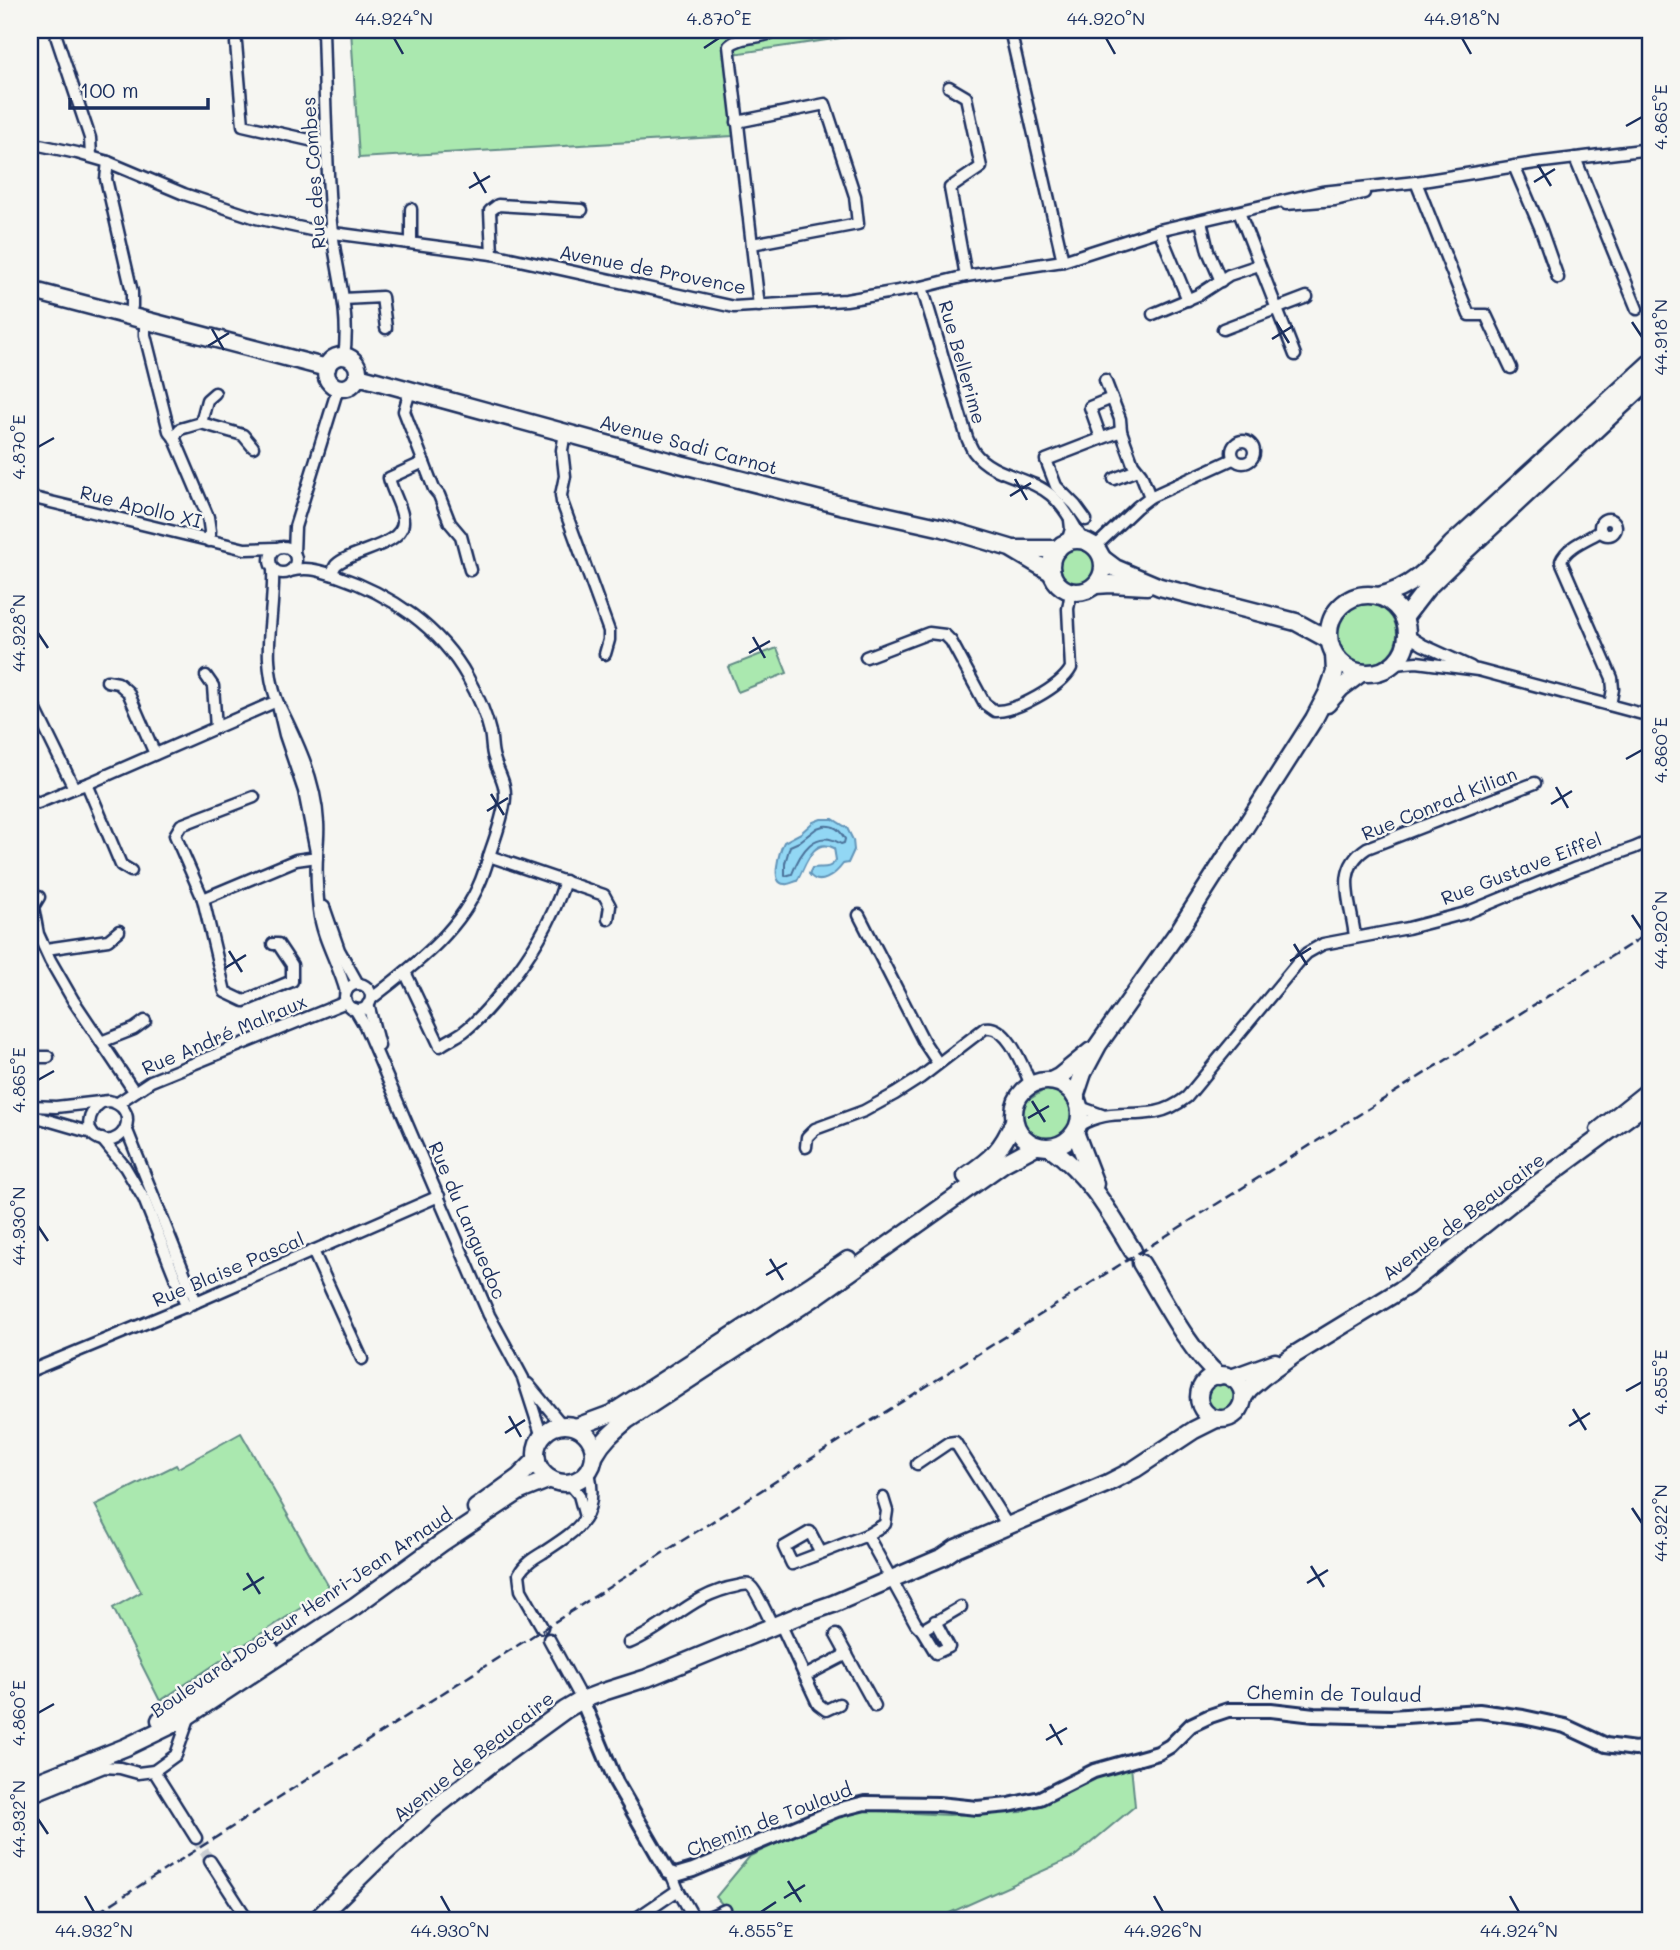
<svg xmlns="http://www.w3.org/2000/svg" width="1680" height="1950" viewBox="0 0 1680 1950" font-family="Mali,sans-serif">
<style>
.green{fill:#aae8af;stroke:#628c86;stroke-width:2}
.water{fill:#92d7f4;stroke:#6294b8;stroke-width:2}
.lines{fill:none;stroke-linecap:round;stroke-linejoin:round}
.shore{stroke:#4b729a;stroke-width:2}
.minor-tunnel{stroke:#caced4;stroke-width:10;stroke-dasharray:10 5;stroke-linecap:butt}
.minor-casing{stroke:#1b2f5e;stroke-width:15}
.tertiary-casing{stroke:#1b2f5e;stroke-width:18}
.primary-casing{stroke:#1b2f5e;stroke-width:21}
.minor{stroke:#f6f6f2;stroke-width:10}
.tertiary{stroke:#f6f6f2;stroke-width:12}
.primary{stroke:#f6f6f2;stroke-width:16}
.rail{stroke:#1b2f5e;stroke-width:2.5;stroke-dasharray:10 5;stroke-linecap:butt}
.ticks{fill:none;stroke:#1b2f5e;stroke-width:2.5}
.labels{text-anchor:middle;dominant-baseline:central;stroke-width:5;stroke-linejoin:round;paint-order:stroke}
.street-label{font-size:19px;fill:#1b2f5e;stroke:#f6f6f2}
.neatline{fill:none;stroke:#1b2f5e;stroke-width:2.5}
.ticks-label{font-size:18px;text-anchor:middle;fill:#1b2f5e}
</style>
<rect width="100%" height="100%" fill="#f6f6f2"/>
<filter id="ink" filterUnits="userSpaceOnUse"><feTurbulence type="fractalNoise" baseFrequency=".0143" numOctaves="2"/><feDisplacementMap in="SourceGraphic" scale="14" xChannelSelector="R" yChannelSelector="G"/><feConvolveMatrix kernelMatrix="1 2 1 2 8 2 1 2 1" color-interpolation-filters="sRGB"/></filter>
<g filter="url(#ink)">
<g class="green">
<path d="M351 30H895L726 55 733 136 359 158Z"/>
<circle cx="1077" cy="566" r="17"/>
<circle cx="1367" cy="634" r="30"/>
<path d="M777 648 787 673 738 692 728 667Z"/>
<path d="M1041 1089C1052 1088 1063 1091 1069 1102 1073 1109 1073 1117 1071 1124 1057 1159 1003 1133 1027 1098L1030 1099 1041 1092Z"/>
<circle cx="1221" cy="1397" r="14"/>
<path d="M241 1433 330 1589 242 1646 238 1645 229 1651V1655L160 1701 113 1608 141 1592 95 1505 176 1465 178 1468Z"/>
<path d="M1131 1766 1135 1806 1074 1857 934 1920H751L727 1910 716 1897 750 1856 833 1817 862 1810 948 1815 1022 1812 1089 1779Z"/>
</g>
<path class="water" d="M821 819H833L847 828 853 840 854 850 848 863 843 864C835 875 819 888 809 874L812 868C822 866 829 871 836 860L834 848C812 836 805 868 797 881 793 882 789 885 785 884 769 884 780 850 784 842L801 833 813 822Z"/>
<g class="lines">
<path class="shore" d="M823 826C835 825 839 829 845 839L844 843 841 844C815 827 800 853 792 874L785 876V863L790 846 799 842 817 828Z"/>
<path class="minor-tunnel" d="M196 1838 210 1861"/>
<g class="minor-casing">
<g id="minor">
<path d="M54 30 90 138 91 156"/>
<path d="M323 30C325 94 326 159 331 223 335 267 351 311 344 356"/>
<path d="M1010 30 1063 261"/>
<path d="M236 43 243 125 327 144"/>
<path d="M949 87 966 97 981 167 950 188 966 276"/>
<path d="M737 122 825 104 855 196 858 224 752 244"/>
<path d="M30 143 77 153 108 162 184 194 256 218 311 230 492 254 734 307 846 300 922 287 966 276 1063 261 1159 230 1322 192 1416 182 1535 163 1650 149"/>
<path d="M1575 158 1637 309"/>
<path d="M108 162 106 179 132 292V306L129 316"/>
<path d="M1514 166 1540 227 1558 278"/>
<path d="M1416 182 1469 315H1486L1511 368"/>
<path d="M1286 204 1335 200 1364 193"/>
<path d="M1239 212 1295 355"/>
<path d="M1201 221 1208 251 1221 281"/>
<path d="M1159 230 1188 300"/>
<path d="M411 242V209"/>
<path d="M492 254 490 211 498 205 582 210"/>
<path d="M922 287 967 438C969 442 971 448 974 452 993 477 1029 476 1051 495 1065 507 1074 525 1083 541"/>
<path d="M343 299 382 297 386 328"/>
<path d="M759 306 729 46C742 34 762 40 777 30"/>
<path d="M1153 314 1198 295 1229 275 1259 265"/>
<path d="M145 320V335L169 431 174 437 208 517 210 531 209 541"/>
<path d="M1223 329 1307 297"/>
<path d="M1105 380 1120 419 1121 431"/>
<path d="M410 391 404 411 434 489 439 495 450 523 461 536 470 570"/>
<path d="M201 423 207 400 215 393"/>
<path d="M565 433 562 450 565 476 561 495 562 502 609 631V640L605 654"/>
<path d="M174 437 180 429 201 423 243 435 253 447"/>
<path d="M1101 438 1090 407 1112 398"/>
<circle cx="1243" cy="452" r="11"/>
<path d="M1114 479 1137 470"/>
<path d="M30 497 245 549 276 548"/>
<circle cx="1608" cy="527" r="8"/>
<path d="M1086 520 1075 505 1056 486 1046 460 1121 431 1133 464 1141 474 1150 497"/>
<path d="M1601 531C1588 539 1567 546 1561 561L1612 678 1613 689 1610 705"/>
<path d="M1067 542 1071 529 1070 520"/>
<circle cx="283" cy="560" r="13"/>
<path d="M1095 547 1137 507 1150 497 1233 459"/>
<path d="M294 553 295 527 338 388"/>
<path d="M290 571C308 566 320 571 337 576 390 594 440 627 468 678 477 694 486 714 490 732 492 740 491 750 494 758 498 773 506 782 505 798 504 813 496 836 491 850 488 860 485 870 481 880 460 932 414 965 371 999"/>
<path d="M331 574C332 573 335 566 336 565 351 550 405 546 403 520 402 506 392 492 389 478L424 462"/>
<path d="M1407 635 1423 645 1471 667"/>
<path d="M866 657 929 633 945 635 951 641 985 704 995 711C1015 712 1061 687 1071 668L1068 609 1071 592"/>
<path d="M1394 664 1417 662 1478 670 1650 716"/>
<path d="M206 676 213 686 216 728"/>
<path d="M107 681 118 683 128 692 155 754"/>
<path d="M30 698 74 788 87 784 277 701C260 653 275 616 273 569"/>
<path d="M87 784 121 865 131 871"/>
<path d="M30 799 38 803 74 788"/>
<path d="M489 856 604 895 610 906 608 919"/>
<path d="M317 857 304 791 285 735 277 701C296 739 316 780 318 823 319 834 317 845 317 856 316 873 317 892 319 910 322 939 339 964 346 992"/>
<path d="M39 897 33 907 38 934 50 960 73 1000 134 1091"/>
<path d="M203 899 175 835 181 825 254 797"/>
<path d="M324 907 339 950 358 984"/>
<path d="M859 915 924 1042 938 1063"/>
<path d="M1355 937C1352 904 1333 870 1367 848L1535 783"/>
<path d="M273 944H278L292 965V981L244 1001 225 992 203 899 296 860 317 857"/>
<path d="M46 949 108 940 119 931"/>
<path d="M405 972 440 1046C447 1041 456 1037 463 1032 479 1020 492 1004 504 989 530 956 552 922 565 881"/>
<circle cx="358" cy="997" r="13"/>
<path d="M368 1004 379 1046"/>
<path d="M355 1009 365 1026 489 1315 523 1378 542 1437"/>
<path d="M101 1042 134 1029 145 1021"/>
<path d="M30 1057H48"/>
<path d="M118 1103 151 1081 346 1002"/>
<path d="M30 1106 56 1107 109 1101C139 1107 128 1145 102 1140 82 1135 88 1110 102 1102"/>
<path d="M1080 1107 1102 1115"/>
<path d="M30 1115 92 1133"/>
<path d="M1079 1126C1106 1109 1127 1117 1156 1112 1167 1110 1178 1104 1187 1097L1301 959 1307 953 1323 944 1408 928 1466 913 1576 868 1634 848 1650 841"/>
<path d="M126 1128 196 1302"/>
<path d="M1596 1129 1650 1086"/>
<path d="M102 1139 125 1167 144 1199 187 1307"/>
<path d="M806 1147 807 1137 815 1129 864 1111 895 1094 920 1078 985 1028C1008 1024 1023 1067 1031 1085"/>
<path d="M313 1251 362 1359"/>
<path d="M30 1371 196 1302 439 1196"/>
<path d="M528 1384 562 1425"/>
<path d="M917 1464 948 1443 955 1442 1008 1526"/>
<path d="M569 1483 579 1495 585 1517"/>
<path d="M867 1535 885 1524 887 1511 883 1498"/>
<path d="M821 1553 792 1564 784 1547 810 1532 821 1553 867 1535 916 1624 922 1630 936 1653 949 1647 935 1621"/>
<path d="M780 1623 818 1704 826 1710 839 1704"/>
<path d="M542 1627 521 1590 519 1574C525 1563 534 1558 544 1552 579 1529 599 1517 589 1471"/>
<path d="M922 1630 961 1607"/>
<path d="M836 1635 875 1706"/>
<path d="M549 1639 582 1700"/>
<path d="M629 1643C670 1626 691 1594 738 1586 740 1585 747 1584 749 1585 755 1587 769 1619 773 1626"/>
<path d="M805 1676 847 1654"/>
<path d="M154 1771 196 1838"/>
<path d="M30 1797 104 1767 120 1768 138 1773 154 1771 176 1755 190 1715"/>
<path d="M210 1861 248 1920"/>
<path d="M671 1873 678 1890 695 1920"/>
<path d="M634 1920 678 1890"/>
<path d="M702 1920 725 1910 729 1920"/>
</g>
</g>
<g class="tertiary-casing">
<path id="tertiary" d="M582 1700 616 1782 668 1872 676 1875 693 1870 837 1810 865 1803 938 1804 977 1808 1009 1805 1040 1798 1094 1771 1158 1753 1170 1746 1191 1725 1210 1716 1228 1710H1271L1314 1715 1391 1717 1479 1711 1523 1717 1565 1726 1606 1745 1635 1749 1650 1746"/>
</g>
<g class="primary-casing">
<g id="primary">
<path d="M30 290 327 368"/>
<circle cx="342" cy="372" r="16"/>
<path d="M358 376 676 463 844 506 943 528 1010 548 1052 573"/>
<circle cx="1077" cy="566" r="26"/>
<path d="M1015 549H1058"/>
<path d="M1103 559 1115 568 1160 587 1296 622 1329 640"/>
<path d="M1096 585 1111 584 1147 586"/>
<circle cx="1368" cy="634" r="39"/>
<path d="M1378 596C1409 590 1432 567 1452 544L1650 363"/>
<path d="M1404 618 1427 588 1460 556 1650 379"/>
<path d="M1327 704 1341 688 1361 673"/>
<circle cx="1047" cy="1114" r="33"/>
<path d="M1051 1081 1059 1077 1091 1051"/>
<path d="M1075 1097 1083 1073 1098 1045 1180 929 1314 719 1328 692 1335 672 1334 654"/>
<path d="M1075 1132 1095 1184"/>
<path d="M1051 1148C1088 1174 1110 1213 1133 1251"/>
<path d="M966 1176C991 1159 1002 1150 1014 1121"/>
<path d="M1141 1263C1162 1297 1189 1351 1219 1376"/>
<circle cx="1221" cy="1397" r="22"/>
<path d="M1231 1378 1275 1362"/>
<path d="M1243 1398 1249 1389 1263 1377 1294 1355 1407 1286 1511 1203 1650 1101"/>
<circle cx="565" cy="1454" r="29"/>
<path d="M576 1427 611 1414 811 1285 848 1260"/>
<path d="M595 1455C603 1440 614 1431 627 1420L818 1295 1004 1163 1036 1146"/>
<path d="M476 1508 519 1477 537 1459"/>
<path d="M160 1720 270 1649"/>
<path d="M30 1785 126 1747 180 1721 355 1606 443 1542 520 1491 550 1479"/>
<path d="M316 1920 375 1862 431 1811 491 1764 565 1710 582 1700 603 1692 647 1678 798 1616 833 1604 943 1557 956 1548 1106 1484 1135 1469 1194 1430 1216 1419"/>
</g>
</g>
<use href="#minor" class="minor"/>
<use href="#tertiary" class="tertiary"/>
<use href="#primary" class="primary"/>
<path class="rail" d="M86 1920 809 1460 1650 932"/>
</g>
</g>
<path class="ticks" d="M394 38 403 54M1106 38 1115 54M1462 38 1471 54M704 48 719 38M1626 126 1642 117M1538 165 1551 186M474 172 486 193M1534 182 1555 169M469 188 490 176M1276 322 1289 343M1632 322 1642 337M212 329 224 350M1272 339 1293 326M208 346 229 333M38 447 54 438M1015 479 1027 500M1010 496 1031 483M38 633 48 648M753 637 765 658M749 653 770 641M1626 759 1642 750M1556 787 1568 808M491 794 504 815M1551 804 1572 791M487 811 508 798M1632 915 1642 930M1294 944 1307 965M229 951 242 972M1290 961 1311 948M225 968 246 955M38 1080 54 1071M1032 1101 1045 1122M1028 1118 1049 1106M38 1226 48 1241M770 1259 783 1280M766 1275 787 1263M1626 1391 1642 1382M1573 1409 1586 1430M509 1416 521 1437M1569 1426 1590 1413M505 1433 525 1420M1632 1508 1642 1523M1311 1566 1324 1587M247 1573 260 1594M1307 1583 1328 1570M243 1590 264 1577M38 1713 54 1704M1050 1724 1062 1745M1046 1740 1067 1728M38 1819 48 1834M788 1881 801 1902M85 1896 94 1912M441 1896 450 1912M1154 1896 1163 1912M1510 1896 1519 1912M784 1898 805 1885M761 1912 776 1902"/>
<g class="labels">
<g class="street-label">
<text transform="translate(313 173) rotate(-94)">Rue des Combes</text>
<text transform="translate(653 269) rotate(11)">Avenue de Provence</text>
<text transform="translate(963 362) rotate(74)">Rue Bellerime</text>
<text transform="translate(689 444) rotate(15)">Avenue Sadi Carnot</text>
<text transform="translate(141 506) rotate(14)">Rue Apollo XI</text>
<text transform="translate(1439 803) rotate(-22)">Rue Conrad Kilian</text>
<text transform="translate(1521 868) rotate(-21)">Rue Gustave Eiffel</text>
<text transform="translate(224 1034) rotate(-23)">Rue André Malraux</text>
<text transform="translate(1463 1216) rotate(-37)">Avenue de Beaucaire</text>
<text transform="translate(468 1220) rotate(67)">Rue du Languedoc</text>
<text transform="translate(228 1269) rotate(-23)">Rue Blaise Pascal</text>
<text transform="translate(301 1612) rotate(-34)">Boulevard Docteur Henri-Jean Arnaud</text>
<text transform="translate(1334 1693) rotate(1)">Chemin de Toulaud</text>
<text transform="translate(473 1756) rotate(-38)">Avenue de Beaucaire</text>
<text transform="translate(769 1819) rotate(-21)">Chemin de Toulaud</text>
</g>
</g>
<rect width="1680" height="1950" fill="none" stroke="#f6f6f2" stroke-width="77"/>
<path d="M70 98v10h138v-10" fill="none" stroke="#1b2f5e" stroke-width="3.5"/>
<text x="80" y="98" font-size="21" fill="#1b2f5e" stroke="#f6f6f2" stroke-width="5" paint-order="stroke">100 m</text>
<rect x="38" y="38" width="1604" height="1874" class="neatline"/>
<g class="ticks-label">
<text x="394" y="25">44.924°N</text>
<text x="719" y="25">4.870°E</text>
<text x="1106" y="25">44.920°N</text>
<text x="1462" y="25">44.918°N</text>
<text transform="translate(1661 117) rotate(-90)" y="6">4.865°E</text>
<text transform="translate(1661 337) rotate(-90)" y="6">44.918°N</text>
<text transform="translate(19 447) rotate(-90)" y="6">4.870°E</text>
<text transform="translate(19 633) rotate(-90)" y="6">44.928°N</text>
<text transform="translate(1661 750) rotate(-90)" y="6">4.860°E</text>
<text transform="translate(1661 930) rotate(-90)" y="6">44.920°N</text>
<text transform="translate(19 1080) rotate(-90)" y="6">4.865°E</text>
<text transform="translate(19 1226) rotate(-90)" y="6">44.930°N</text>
<text transform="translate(1661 1382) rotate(-90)" y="6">4.855°E</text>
<text transform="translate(1661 1523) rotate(-90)" y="6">44.922°N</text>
<text transform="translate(19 1713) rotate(-90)" y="6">4.860°E</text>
<text transform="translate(19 1819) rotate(-90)" y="6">44.932°N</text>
<text x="94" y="1937">44.932°N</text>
<text x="450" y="1937">44.930°N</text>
<text x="761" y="1937">4.855°E</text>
<text x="1163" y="1937">44.926°N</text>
<text x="1519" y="1937">44.924°N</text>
</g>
</svg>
